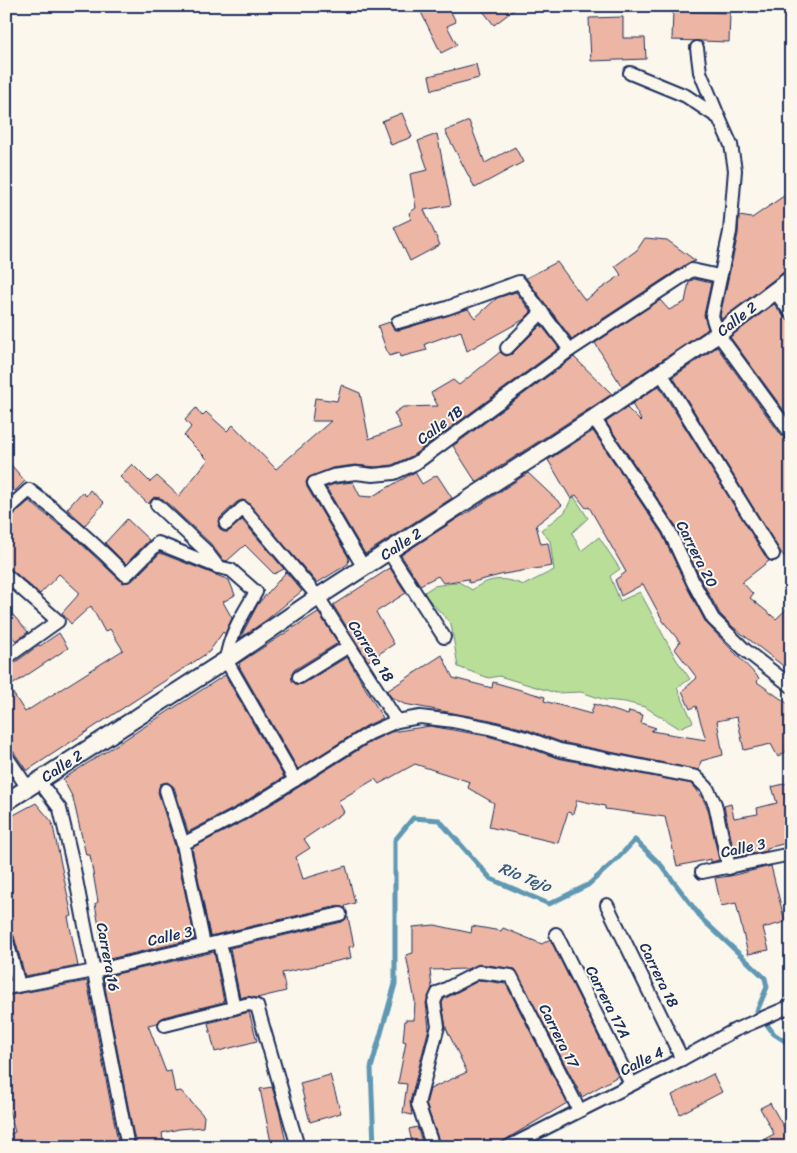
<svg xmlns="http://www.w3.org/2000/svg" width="797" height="1153" viewBox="0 0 797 1153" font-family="Sriracha,sans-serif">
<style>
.green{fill:#b9de98;stroke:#6a867b}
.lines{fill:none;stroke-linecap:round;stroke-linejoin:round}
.stream{stroke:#6198b4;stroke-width:5}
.building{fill:#edb5a3;stroke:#1b2f5e}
.minor-casing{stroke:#1b2f5e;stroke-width:16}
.tertiary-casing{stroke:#1b2f5e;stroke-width:20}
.minor{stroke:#fbf7ec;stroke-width:12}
.tertiary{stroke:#fbf7ec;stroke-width:16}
.labels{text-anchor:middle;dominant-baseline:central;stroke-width:4;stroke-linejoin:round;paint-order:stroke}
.street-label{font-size:15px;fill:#1b2f5e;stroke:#fbf7ec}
.water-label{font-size:16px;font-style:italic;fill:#385b82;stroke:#fbf7ec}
</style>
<rect width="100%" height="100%" fill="#fbf7ec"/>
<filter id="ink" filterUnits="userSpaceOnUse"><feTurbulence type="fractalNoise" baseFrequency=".02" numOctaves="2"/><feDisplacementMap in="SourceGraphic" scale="10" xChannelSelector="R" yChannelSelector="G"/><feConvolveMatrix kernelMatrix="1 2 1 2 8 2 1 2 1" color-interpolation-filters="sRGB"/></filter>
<g filter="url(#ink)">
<path class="green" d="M573 495 588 518 572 533 581 551 599 537 620 569 610 576 620 601 640 592 676 659 690 679 677 688 693 722 679 728 645 707 625 702 605 700 581 692 556 693 499 676 489 678 458 667 451 624 423 593 434 586 459 582 472 590C490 577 503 577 524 585L554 570 550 541 541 530 565 512Z"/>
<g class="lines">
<path class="stream" d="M374 1147 371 1068 395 984V840L413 818 439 820 491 879 549 904 588 885 617 859 635 840 661 865 703 920 765 978 767 987 757 1011 774 1034 791 1045"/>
</g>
<g class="building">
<path d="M418 6H448L456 22 447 26 457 45 441 53Z"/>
<path d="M479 6H519L494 25Z"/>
<path d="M673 11 730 13 729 42 672 40Z"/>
<path d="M623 17V38H645L646 59 591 61 589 18Z"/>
<path d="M476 64 479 78 432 90 429 76Z"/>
<path d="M402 113 412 137 391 145 382 121Z"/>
<path d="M469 121 485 163 515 147 523 162 475 188 445 131Z"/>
<path d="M437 134 451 205 424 210 440 245 410 261 394 227 411 219 409 213 416 208 410 174 428 170 418 141Z"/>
<path d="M791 191V269L785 271 722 319 720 316 738 234 739 216 752 218Z"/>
<path d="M645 238 667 240 696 261 688 263 572 339 526 278 557 262 585 300 621 275 615 266 637 250Z"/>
<path d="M694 279 711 283 704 315 708 329 622 387 595 343 660 300 669 310 685 302 689 282Z"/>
<path d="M516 292 531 312 523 320 467 351 461 331 425 344 427 350 400 357 399 353 389 356 386 349 378 326 390 322 394 330H400L468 309 475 318 497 298Z"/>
<path d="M774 304 785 318 791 321V420L730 337Z"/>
<path d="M541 325 559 348 412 456 392 465 376 467 355 465 332 468 308 478 306 482 307 487 349 558 348 564 317 583 246 501 242 500 237 502 220 518 218 526 223 532H228L242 520 284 569 274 574 245 545 227 561 223 560 211 544 163 499 154 497 148 504 120 477 132 464 150 482 157 476 179 496 208 460 184 436 191 427 185 420 196 408 202 416 206 412 227 431 233 425 276 469 331 421H312L315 398 337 401 341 385 360 393 369 439 401 427 394 413 403 407 438 406 431 393 453 380 459 385 500 352 506 356 512 354Z"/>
<path d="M717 347 784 439 791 442V565L780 551 673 377Z"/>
<path d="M574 357 612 394 476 482 453 446Z"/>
<path d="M659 386 769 561 742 582 753 594 750 598 776 619 791 605V672L733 627 720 614 700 578 676 526 606 422 627 408 640 421 641 420 632 404Z"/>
<path d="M593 431 662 534 686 585 706 623 759 678 757 682 791 706V748L778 757 771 744 744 750 737 717 717 721 723 755 701 761 699 770 561 742 528 730 491 720 404 704 391 697 387 691 442 655 453 678 492 688 493 682 545 697 544 701 591 714 594 704 628 715 629 711 643 715 641 723 656 728 651 731 706 740 696 706 690 709 682 691 697 678 675 649 680 642 663 621 643 584 621 596 615 580 626 572 589 507 586 508 576 495 571 499 548 460Z"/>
<path d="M6 459 25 481 15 491 6 482Z"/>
<path d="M415 472 422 484 437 475 452 498 365 554 326 487 335 484 353 482 360 496 371 497Z"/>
<path d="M528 473 562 505 536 525 541 544 548 543 552 566 504 574 469 583 468 579 443 583 438 576 420 585 401 555 463 515V516Z"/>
<path d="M90 490 104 503 85 525 67 509 82 492 86 496Z"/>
<path d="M29 501 74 537 123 583 132 581 160 553 229 580 235 595 223 602 232 618 225 634 223 632 209 652 28 770H26L13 751 6 748V669L39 645 40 646 59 633 68 648 9 687 25 712 123 650 110 629 105 632 91 606 71 624 66 618 62 613 80 593 59 574 40 594 6 565V522Z"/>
<path d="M127 519 149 540 126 564 105 543Z"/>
<path d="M390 568 406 593 376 612 394 644 368 661 333 605Z"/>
<path d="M286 572 302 591 265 621 240 638 258 604Z"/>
<path d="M6 607 28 632 16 641 6 630Z"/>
<path d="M318 612 338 643 294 670 292 674V681L296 684H303L347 657 383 718 366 726 298 769 239 666 240 665 239 663Z"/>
<path d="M225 675 284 777 238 806 188 832 174 787 167 782 160 784 158 792 175 846 195 939 105 960 95 904 98 902 90 855H86L73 798 63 779Z"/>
<path d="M430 726 487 736 524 746 557 758 692 784 697 790 700 796 702 797 708 809 719 860 711 862V859L677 866 665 817 605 809V806L577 800 573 814 568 812 558 843 489 827 494 803 468 788 470 782 415 764 379 784 375 779 338 801 344 812 304 839 310 848 296 857 303 879 346 866 355 903 345 906 346 909 338 906 210 936 192 848 246 820 374 740 391 732Z"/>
<path d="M791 782V842L767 848V851L735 857 724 806 731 804 734 818 758 814 757 808 777 803 772 787Z"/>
<path d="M36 803 52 822 72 916 68 917 78 966 25 976 14 936 11 932 6 930V819Z"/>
<path d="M771 866 785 922 763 928 769 950 748 954 736 903 721 906 715 878 730 876Z"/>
<path d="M348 917 354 946 349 947 351 958 282 973 286 991 257 998 247 996 240 998 230 948 342 922Z"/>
<path d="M435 925 471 933 472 926 501 931 503 928 542 944 550 939 618 1076 582 1097 515 969 480 964 467 969 430 970 432 988 426 1003 429 1028 410 1102 412 1115 403 1113 407 1084 398 1083 406 1042 403 1041 405 1020H414L415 1001 406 955 413 953V927Z"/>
<path d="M214 952 224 1002 163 1017 157 1023 148 1025 166 1072 171 1071 175 1092 181 1091 204 1116 203 1127 179 1129 162 1133 164 1147H136L103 977Z"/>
<path d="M480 980 506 984 567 1103 493 1147H441L426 1104 430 1089 467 1072 446 1028 442 1003 444 999Z"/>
<path d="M87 981 118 1141 91 1147H6V1136L15 1132 6 1101V996Z"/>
<path d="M249 1012 257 1041 215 1052 208 1023Z"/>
<path d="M713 1074 722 1092 680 1114 672 1095Z"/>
<path d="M330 1075 341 1113 310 1122 300 1083Z"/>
<path d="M272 1087 280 1114 287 1147H272L260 1089Z"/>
<path d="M770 1103 791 1140V1147H750L774 1134 760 1108Z"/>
<path d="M417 1127 424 1147H413L409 1129Z"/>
</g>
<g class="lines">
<g class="minor-casing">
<g id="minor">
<path d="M697 48 700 72 719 118"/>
<path d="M630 73 686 96 719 118 731 145 735 170 730 232 712 316 718 334 791 434"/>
<path d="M774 290 791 313"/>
<path d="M398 322 447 308 519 282 570 350"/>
<path d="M507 348 542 312"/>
<path d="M661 373 773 554"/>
<path d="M594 418 669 530 693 582 713 619 745 650 791 686"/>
<path d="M157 505 205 550 218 567"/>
<path d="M6 511 29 490C64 516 95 544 126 575L158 543 218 567 231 570 256 592C242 616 230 633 226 660L295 780"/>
<path d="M226 524 243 508 318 597 397 721"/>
<path d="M389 552 444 637"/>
<path d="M364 568 314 483 333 476 356 473 373 475 394 473 416 463 570 350 692 270 719 276"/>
<path d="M6 575 58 621 6 658"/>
<path d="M299 677 349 646"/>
<path d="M6 756 28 788"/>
<path d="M39 781 60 809 73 864 128 1147"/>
<path d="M166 790 183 844 204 945"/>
<path d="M183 844 242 813 370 733 397 721 420 717 453 721 489 728 526 738 559 750 696 777 707 788 715 804 729 868"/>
<path d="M702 872 791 854"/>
<path d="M607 905 682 1059"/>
<path d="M556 934 631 1084"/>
<path d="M6 938 19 985"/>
<path d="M220 942 234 1008"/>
<path d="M6 988 94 971 340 914"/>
<path d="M165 1025 249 1004 257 1006 298 1147"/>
<path d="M433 1147 418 1104 438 1026 434 1002 438 993 479 972 511 976 579 1110"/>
<path d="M508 1147 682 1059 735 1030 791 1006"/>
</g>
</g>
<g class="tertiary-casing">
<path id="tertiary" d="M6 802 226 660 318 597 594 418 718 334 791 279"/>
</g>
<use href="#minor" class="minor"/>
<use href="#tertiary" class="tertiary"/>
</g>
</g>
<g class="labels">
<g class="street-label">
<text transform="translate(737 319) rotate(-38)">Calle 2</text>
<text transform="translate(440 425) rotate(-37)">Calle 1B</text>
<text transform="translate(401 544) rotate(-33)">Calle 2</text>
<text transform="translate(697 554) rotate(63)">Carrera 20</text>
<text transform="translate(371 651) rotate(57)">Carrera 18</text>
<text transform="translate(62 766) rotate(-33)">Calle 2</text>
<text transform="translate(743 848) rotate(-12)">Calle 3</text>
<text transform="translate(170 936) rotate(-13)">Calle 3</text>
<text transform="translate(108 957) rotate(79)">Carrera 16</text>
<text transform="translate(659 975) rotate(64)">Carrera 18</text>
<text transform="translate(608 1002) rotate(63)">Carrera 17A</text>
<text transform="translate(559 1036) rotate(63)">Carrera 17</text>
<text transform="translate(642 1061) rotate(-26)">Calle 4</text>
</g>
<g class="water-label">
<text transform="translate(525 877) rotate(22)">Rio Tejo</text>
</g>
</g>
<rect width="797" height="1153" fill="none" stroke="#fbf7ec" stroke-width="25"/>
<rect x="12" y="12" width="772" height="1128" fill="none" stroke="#1b2f5e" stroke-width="2" filter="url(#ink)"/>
</svg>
